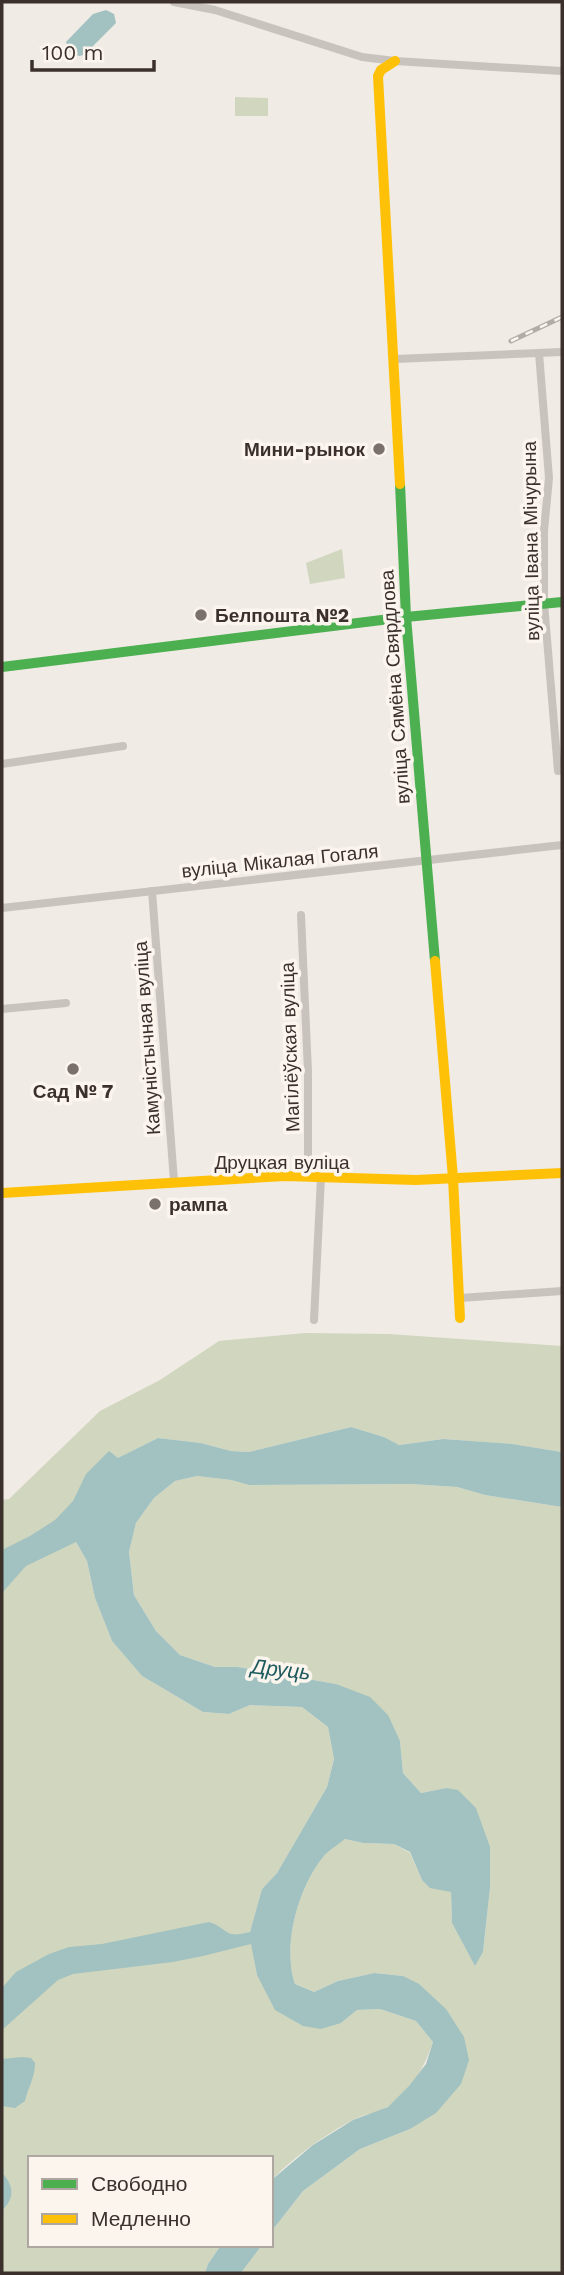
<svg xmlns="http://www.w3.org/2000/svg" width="564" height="2275" viewBox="0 0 564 2275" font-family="'Work Sans',sans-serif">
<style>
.green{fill:#d1d6bf}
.water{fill:#a1c2c1}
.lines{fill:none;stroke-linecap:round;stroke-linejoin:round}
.street{stroke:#c9c3be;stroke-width:8}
.fast{stroke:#4caf50;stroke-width:10}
.slow{stroke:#ffc107;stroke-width:10}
.rail-casing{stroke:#b1aca8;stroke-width:5}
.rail{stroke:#fbf5ee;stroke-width:2.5;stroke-dasharray:8;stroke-linecap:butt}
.poi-dot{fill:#7a716c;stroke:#fbf5ee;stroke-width:2.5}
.labels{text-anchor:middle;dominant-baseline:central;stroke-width:7;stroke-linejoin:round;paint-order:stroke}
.poi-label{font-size:19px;font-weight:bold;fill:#3b302b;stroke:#fbf5ee;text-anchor:start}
.street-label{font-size:19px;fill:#3b302b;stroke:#fbf5ee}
.water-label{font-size:21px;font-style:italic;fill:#1f5a5e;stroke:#fbf5ee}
</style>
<rect width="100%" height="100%" fill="#f0ebe5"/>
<g class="green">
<path d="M235 97 268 98V116H235Z"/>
<path d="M342 549 345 578 310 584 306 563Z"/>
<path d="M305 1333 389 1334 562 1346V1452L511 1444 443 1439 398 1445 384 1437 351 1427 249 1452 231 1451 201 1443 158 1438 117 1459 109 1452 76 1542 87 1561 95 1598 112 1641 142 1676 203 1712 229 1714 250 1705 302 1707 328 1727 334 1759 327 1787 277 1873 262 1889 254 1919 250 1932 257 1975 341 2023 357 2010 380 2009 416 2021 433 2042C425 2066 411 2092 388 2107 378 2113 364 2114 353 2120 329 2132 288 2161 271 2181V2158H30V2245H221L208 2264 205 2273H2V1500L9 1499 100 1411 160 1380 219 1341Z"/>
<path d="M197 1476 231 1480 249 1485 411 1484 457 1487 485 1495 562 1507V2273H241L262 2245H271V2232L303 2191 360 2149 410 2129 461 2084 403 1976 374 1973 338 1981 314 1992 295 1984C282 1946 298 1887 324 1856 329 1850 338 1844 345 1839L363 1843 394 1844 410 1853 422 1880 451 1892 452 1923 475 1965 483 1952 490 1888 446 1788 421 1793 403 1773 400 1741 336 1684 238 1667H215L180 1655 156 1631 134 1595 129 1552 136 1523 154 1498 175 1481Z"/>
</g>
<g class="water">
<path d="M106 10 114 14 116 23 84 55 79 56 70 52 66 42 93 14Z"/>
<path d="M351 1427 384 1437 399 1445 443 1439 512 1444 562 1452V1507L485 1495 457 1487 411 1484 249 1485 231 1480 197 1476 175 1481 154 1498 136 1523 129 1552 134 1595 156 1631 180 1655 215 1667H238L336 1684 370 1697 388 1715 400 1741 403 1773 421 1793 446 1788 458 1790 476 1808 490 1847V1888L483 1952 475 1966 452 1923 451 1892 430 1888 422 1880 410 1852 394 1844 363 1843 345 1839C338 1845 329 1850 324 1856 298 1887 282 1946 295 1984L314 1992 338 1981 374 1973 403 1976 419 1984 446 2009 464 2037 469 2060 461 2084 436 2113 410 2129 360 2149 303 2191 271 2232V2181L275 2177 313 2145 353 2120 388 2107 409 2086 426 2064 433 2042 416 2021 380 2009 357 2010 341 2023 321 2029 303 2026 275 2010 257 1975 251 1944 203 1956 173 1962 73 1974 58 1980 2 2030V1988L16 1972 49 1954 69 1947 102 1944 209 1922C230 1929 223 1939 250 1932L262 1889 277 1873 327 1787 334 1759 328 1727 302 1707 250 1705 229 1714 203 1712 142 1676 112 1641 95 1598 87 1561 76 1542 26 1566 2 1593V1550L30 1536 55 1520 73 1501 86 1474 109 1451 118 1458 158 1438 201 1443 231 1451 249 1452Z"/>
<path d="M22 2057 31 2058 35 2063C35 2078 28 2087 25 2101L15 2108 2 2106V2059Z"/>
<path d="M2 2173C14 2185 15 2199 2 2210Z"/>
<path d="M221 2245H262L241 2273H205L208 2264Z"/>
</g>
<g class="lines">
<g class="street">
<path d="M174 2 215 10 362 57 395 61 562 71"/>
<path d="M539 353 549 478 544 531V603L558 771"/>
<path d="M395 359 562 352"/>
<path d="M2 764 123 746"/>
<path d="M152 891 174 1181"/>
<path d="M2 908 562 845"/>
<path d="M301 915 308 1072V1177"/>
<path d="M2 1009 66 1003"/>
<path d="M460 1298 562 1291"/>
<path d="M314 1320 321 1177"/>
</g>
<g class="fast">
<path d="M400 484 406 617 435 961"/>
<path d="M2 667 406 617 562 602"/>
</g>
<g class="slow">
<path d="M395 61 381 70 378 76 400 484"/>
<path d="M435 961 453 1178 460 1318"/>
<path d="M2 1193 285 1176 416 1180 562 1173"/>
</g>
<g class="rail-casing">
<path id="rail" d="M511 341 562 317"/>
</g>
<use href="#rail" class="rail"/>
</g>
<g class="poi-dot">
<circle cx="379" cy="449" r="7"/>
<circle cx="201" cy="615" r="7"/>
<circle cx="73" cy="1069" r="7"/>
<circle cx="155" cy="1204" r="7"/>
</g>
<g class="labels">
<g class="poi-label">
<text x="365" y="449" text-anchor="end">Мини-рынок</text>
<text x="215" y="615">Белпошта №2</text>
<text x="73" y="1091" text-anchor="middle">Сад № 7</text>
<text x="169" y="1204">рампа</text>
</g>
<g class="street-label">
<text transform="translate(531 541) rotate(-91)">вуліца Івана Мічурына</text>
<text transform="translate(395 687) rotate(-94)">вуліца Сямёна Свярдлова</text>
<text transform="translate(280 861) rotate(-6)">вуліца Мікалая Гогаля</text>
<text transform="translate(147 1038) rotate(-94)">Камуністычная вуліца</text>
<text transform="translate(290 1047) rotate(-92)">Магілёўская вуліца</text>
<text x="282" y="1162">Друцкая вуліца</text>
</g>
<g class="water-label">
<text transform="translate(281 1669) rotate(6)">Друць</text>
</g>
</g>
<rect width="564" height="2275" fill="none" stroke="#3b302b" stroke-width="7"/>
<rect x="28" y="2156" width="245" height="91" fill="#fbf5ee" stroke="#aea6a0" stroke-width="2"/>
<rect x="42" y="2179" width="35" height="10" fill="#4caf50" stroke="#aea6a0" stroke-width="2"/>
<text x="91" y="2191" font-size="21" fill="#3b302b">Свободно</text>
<rect x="42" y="2214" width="35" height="10" fill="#ffc107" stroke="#aea6a0" stroke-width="2"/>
<text x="91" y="2226" font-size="21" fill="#3b302b">Медленно</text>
<path d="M32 60v10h122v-10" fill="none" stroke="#3b302b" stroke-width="3.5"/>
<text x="42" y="60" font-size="21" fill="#3b302b" stroke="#fbf5ee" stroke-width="5" paint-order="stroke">100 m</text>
</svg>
